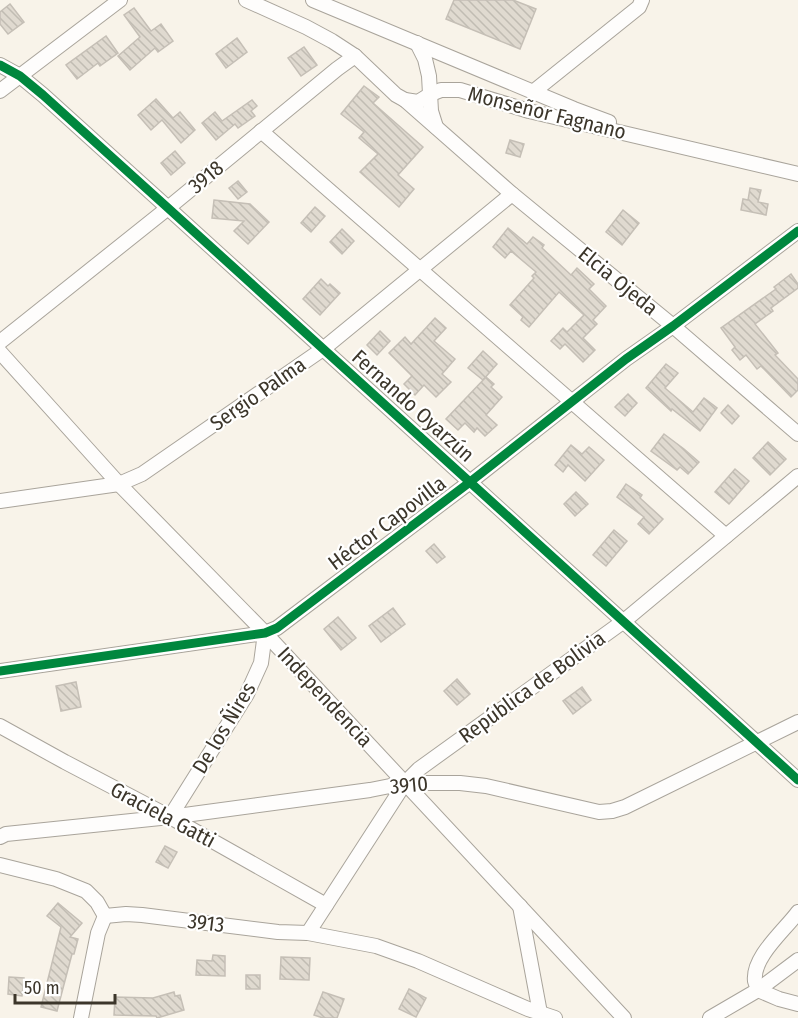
<svg xmlns="http://www.w3.org/2000/svg" width="798" height="1018" viewBox="0 0 798 1018" font-family="'Fira Sans Condensed',sans-serif">
<style>
.building{fill:url(#building-back-hatch);stroke:#c5bfb6;stroke-width:1.5}
.lines{fill:none;stroke-linecap:round;stroke-linejoin:round}
.minor-casing{stroke:#a9a49b;stroke-width:16}
.minor{stroke:#fefdfc;stroke-width:14}
.cycleway-casing{stroke:#fff;stroke-width:13}
.cycleway{stroke:#00873e;stroke-width:9}
.labels{text-anchor:middle;dominant-baseline:central;stroke-width:4.5;stroke-linejoin:round;paint-order:stroke}
.street-label{font-size:21px;fill:#3c362b;stroke:#fff}
</style>
<defs>
<pattern id="building-back-hatch" width="6" height="6" patternUnits="userSpaceOnUse" patternTransform="scale(1.5)"><rect width="6" height="6" fill="#e0dad0"/><path d="M-1 5l2 2M0 0l6 6M5-1l2 2" fill="none" stroke="#c1bcb3"/></pattern>
</defs>
<rect width="100%" height="100%" fill="#f8f3e9"/>
<g class="building">
<path d="M454 0H513L536 9 520 49 446 19Z"/>
<path d="M10 4 24 22 8 34 0 24V12Z"/>
<path d="M134 8 151 31 161 24 173 41 158 52 155 48 130 70 118 56 140 37 124 15Z"/>
<path d="M106 36 118 53 100 66 98 63 77 79 66 65Z"/>
<path d="M237 38 247 52 226 68 216 54Z"/>
<path d="M304 47 317 65 301 76 288 58Z"/>
<path d="M364 86 379 97 373 103 423 147 398 175 414 189 399 207 360 172 378 154 359 138 364 132 341 114Z"/>
<path d="M156 99 173 118 180 112 195 130 181 143 162 120 151 130 138 115Z"/>
<path d="M252 100 257 106 251 111 255 116 238 128 235 124 216 140 202 123 215 112 222 121Z"/>
<path d="M510 140 524 144 520 157 506 153Z"/>
<path d="M175 151 185 163 171 175 161 163Z"/>
<path d="M238 181 247 192 238 199 229 188Z"/>
<path d="M750 188 761 190 758 202 768 204 766 215 741 210 743 199 748 200Z"/>
<path d="M214 200 250 204 269 222 248 244 234 231 244 221 212 218Z"/>
<path d="M315 207 325 216 311 232 301 223Z"/>
<path d="M623 210 639 223 622 245 606 232Z"/>
<path d="M508 228 527 244 533 237 544 245 542 248 571 275 577 268 594 284 589 289 606 306 593 320 597 324 583 338 595 350 583 362 565 344 560 349 551 341 563 328 567 332 584 315 559 292 529 327 521 320 523 317 510 305 534 278 532 276 536 272 511 251 505 258 493 247Z"/>
<path d="M342 229 354 241 342 254 330 242Z"/>
<path d="M791 274 798 284V288L771 308 773 311 755 324 778 353 775 355 798 379V390L791 397 761 366 757 369 746 355 740 360 732 350 735 347 721 328 776 289 774 287Z"/>
<path d="M321 279 328 286 330 284 340 293 320 315 303 299Z"/>
<path d="M435 318 446 328 434 341 455 359 442 374 451 382 436 397 424 385 415 395 404 384 412 376 389 353 405 337 411 344Z"/>
<path d="M380 331 390 341 377 355 367 345Z"/>
<path d="M483 351 497 364 483 380 468 368Z"/>
<path d="M666 364 678 373 665 388 693 412 704 398 717 408 700 431 672 409 671 411 646 388Z"/>
<path d="M486 377 494 384 491 387 502 397 486 415 497 425 485 436 477 428 474 432 465 423 458 430 446 419Z"/>
<path d="M628 394 637 403 625 416 615 407Z"/>
<path d="M728 405 739 416 732 424 721 413Z"/>
<path d="M664 434 684 449 699 462 688 474 680 467 677 470 651 451Z"/>
<path d="M768 442 786 459 770 475 753 458Z"/>
<path d="M571 445 582 454 589 447 604 460 585 481 568 465 563 472 555 465Z"/>
<path d="M735 469 749 481 729 504 715 492Z"/>
<path d="M626 484 642 495 640 498 663 519 649 534 638 524 644 517 617 497Z"/>
<path d="M576 492 588 504 575 516 564 504Z"/>
<path d="M614 530 627 541 606 566 593 555Z"/>
<path d="M434 544 445 557 437 563 426 551Z"/>
<path d="M393 608 405 624 381 642 369 626Z"/>
<path d="M338 617 356 638 341 650 324 629Z"/>
<path d="M457 679 470 694 457 705 444 691Z"/>
<path d="M76 682 81 707 61 711 56 686Z"/>
<path d="M582 687 591 700 573 714 563 701Z"/>
<path d="M165 846 177 852 168 868 156 862Z"/>
<path d="M58 903 82 923 70 937 78 939 74 954H72L57 1011 41 1007 61 927 47 916Z"/>
<path d="M213 955 225 956V976L196 975 197 960 212 961Z"/>
<path d="M281 957 310 958 309 980 280 979Z"/>
<rect x="246" y="975" width="14" height="14"/>
<path d="M9 977 24 978 22 996 8 994Z"/>
<path d="M409 989 426 998 416 1017 399 1009Z"/>
<path d="M174 992 175 996 180 995 184 1010 157 1018 156 1016 114 1015 115 997 153 998Z"/>
<path d="M323 992 344 999 337 1018H323L314 1015Z"/>
</g>
<g class="lines">
<g class="minor-casing">
<g id="minor">
<path d="M246 0 306 27 332 41 355 56 396 95 405 100 418 102 431 94 441 90H460L529 111 798 174"/>
<path d="M313 0 574 109 609 122"/>
<path d="M417 43 425 59 429 76 431 111 436 127"/>
<path d="M0 65 20 76 43 95 168 208 798 780"/>
<path d="M0 91 120 0"/>
<path d="M533 92 639 7 642 0"/>
<path d="M405 100 512 194 673 326 798 434"/>
<path d="M261 131 726 536"/>
<path d="M0 342 168 208 337 69 355 56"/>
<path d="M0 352 119 484 265 633 624 1018"/>
<path d="M0 501 119 484 142 474 323 349 512 194"/>
<path d="M0 671 265 633 277 628 470 482 626 359 673 326 798 231"/>
<path d="M0 726 65 762 170 817 326 905"/>
<path d="M170 817 247 694 261 663 265 633"/>
<path d="M0 837 6 834 170 817 370 790 405 783H460L486 786 599 812 612 811 625 807 798 722"/>
<path d="M0 865 56 879 86 891 97 902 105 916"/>
<path d="M520 906 540 1013"/>
<path d="M105 916 126 914 142 915 278 932 308 933 376 946 418 961 528 1009 555 1018"/>
<path d="M308 933 405 783 419 769 624 621 798 476"/>
<path d="M798 960 758 990 779 999 798 1004"/>
<path d="M81 1018 98 933 105 916"/>
<path d="M710 1018 758 990C757 987 756 984 755 981 752 957 785 930 798 912"/>
</g>
</g>
<use href="#minor" class="minor"/>
<g class="cycleway-casing">
<g id="cycleway">
<path d="M0 65 20 76 43 95 168 208 798 780"/>
<path d="M0 671 265 633 277 628 470 482 626 359 673 326 798 231"/>
</g>
</g>
<use href="#cycleway" class="cycleway"/>
</g>
<g class="labels">
<g class="street-label">
<text transform="translate(547 113) rotate(14)">Monseñor Fagnano</text>
<text transform="translate(206 177) rotate(-40)">3918</text>
<text transform="translate(618 281) rotate(39)">Elcia Ojeda</text>
<text transform="translate(258 394) rotate(-35)">Sergio Palma</text>
<text transform="translate(413 406) rotate(42)">Fernando Oyarzún</text>
<text transform="translate(387 523) rotate(-37)">Héctor Capovilla</text>
<text transform="translate(532 687) rotate(-36)">República de Bolivia</text>
<text transform="translate(325 697) rotate(47)">Independencia</text>
<text transform="translate(224 728) rotate(-59)">De los Ñires</text>
<text transform="translate(409 785) rotate(-5)">3910</text>
<text transform="translate(163 815) rotate(28)">Graciela Gatti</text>
<text transform="translate(206 923) rotate(7)">3913</text>
</g>
</g>
<path d="M15 994v9h100v-9" fill="none" stroke="#3c362b" stroke-width="3"/>
<text x="24" y="994" font-size="18" fill="#3c362b" stroke="#ffffff" stroke-width="4.5" paint-order="stroke">50 m</text>
</svg>
